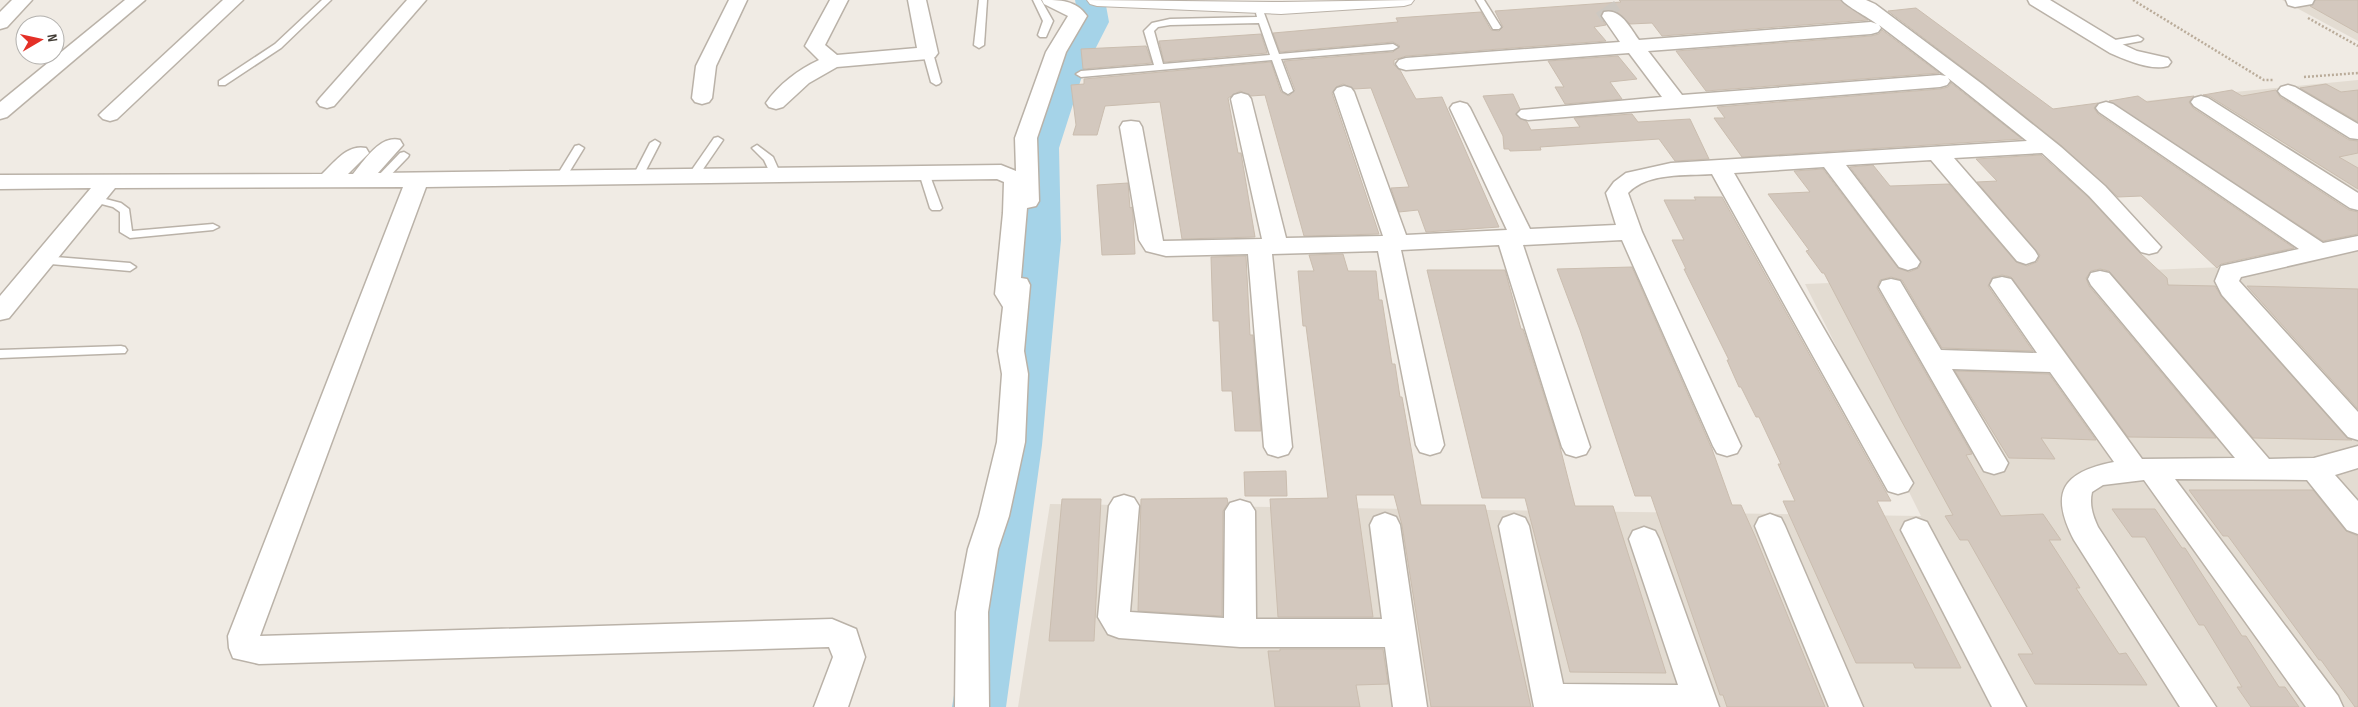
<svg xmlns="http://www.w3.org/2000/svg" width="2358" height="707" viewBox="0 0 2358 707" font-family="'Sofia Sans Condensed',sans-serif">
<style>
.residential{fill:#e3dcd2}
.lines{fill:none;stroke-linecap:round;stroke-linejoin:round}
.river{fill:#a5d3e8;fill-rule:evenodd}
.building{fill:#d3c8be;stroke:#cabdaf}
.minor-tunnel{stroke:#cdc8c1;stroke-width:22;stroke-dasharray:22 11;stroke-linecap:butt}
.service-casing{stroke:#bab2a8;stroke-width:3}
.minor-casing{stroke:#bab2a8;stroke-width:3}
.tertiary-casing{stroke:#bab2a8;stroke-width:2}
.path{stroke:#baac9a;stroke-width:2.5;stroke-dasharray:2 2;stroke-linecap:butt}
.service{fill:#fff;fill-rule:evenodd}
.minor{fill:#fff;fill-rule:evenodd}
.tertiary{fill:#fff;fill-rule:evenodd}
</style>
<rect width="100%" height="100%" fill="#f0ebe4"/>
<g class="residential">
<path d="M2282 0H2358V41Z"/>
<path d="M2358 80V707H1018L1050 504 1921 516 1805 284 2273 265 2062 109Z"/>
</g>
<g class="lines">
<path class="river" d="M1075 0H1105L1109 22 1083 73 1059 148 1061 240 1042 445 1006 707H952L996 445 1023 240V148L1051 73 1079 22Z"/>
</g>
<g class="building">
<path d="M1619 0H1840L1868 20 1662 36 1652 23 1630 24 1616 11 1604 10 1600 17 1606 25 1594 27 1606 41 1406 56 1394 60V65L1400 70 1416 99 1442 97 1499 227 1426 232 1418 210 1399 212 1391 188 1409 187 1371 88 1354 89 1343 84 1336 87 1332 93 1379 234 1304 236 1265 95 1251 96 1240 91 1228 98 1238 153H1241L1255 237 1182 239 1160 102 1105 106 1097 135H1073L1076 125 1071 85 1084 84V79L1271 62 1281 92 1289 96 1295 90 1284 61 1393 52 1400 46 1393 42 1280 52 1273 33 1398 22 1396 18 1481 12 1491 30 1499 31 1503 27 1495 11 1621 2Z"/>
<path d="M2316 0H2358V33L2310 6Z"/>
<path d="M1916 8 2053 109 2098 103 2094 108 2098 114 2294 248 2221 264 2217 268 2141 196 2118 197 2062 146 1983 83 1888 11Z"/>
<path d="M1882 30 1939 73 1706 91 1676 51 1871 36 1879 34Z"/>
<path d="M1261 34 1267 53 1164 62 1159 41Z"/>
<path d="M1146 46 1152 63 1083 69 1081 49Z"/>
<path d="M1618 56 1637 79 1610 82 1622 99 1565 104 1555 87H1564L1548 61Z"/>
<path d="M1951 83 2022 139 1742 157 1714 118H1725L1717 107 1940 89 1948 87Z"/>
<path d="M2326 84 2341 92 2358 90V122L2300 88Z"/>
<path d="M2232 90 2242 96 2276 90 2280 97 2349 140 2358 141V153L2339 157 2358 168V189L2209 96 2203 95Z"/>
<path d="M1513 94 1520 109 1516 115 1527 122 1531 130 1580 127 1574 118 1632 114 1638 122 1690 119 1709 159 1675 161 1659 139 1540 147 1541 150 1510 151 1509 149H1504L1503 136 1483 96Z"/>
<path d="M2138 96 2147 102 2194 96 2189 102 2193 108 2349 210 2358 212V234L2323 241 2109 101Z"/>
<path d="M2041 155 2088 197 2140 253 2167 278 2168 285 2215 286 2221 296 2347 438 2352 440 2253 438 2109 271 2100 269 2091 271 2086 278 2089 286 2216 438 2128 437 2011 277 2002 275 1993 277 1988 286 2033 351 1942 348 1902 280 1891 277 1880 280 1877 288 1972 454 1966 455 2001 516 2043 514 2061 540H2049L2080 588H2076L2119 654 2126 653 2147 685 2035 684 2018 654H2033L1968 540H1960L1945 516 1953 515 1901 420 1824 273H1822L1806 251 1809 250 1768 194 1810 192 1794 171 1823 169 1898 268 1909 272 1919 268 1921 261 1850 167 1873 165 1890 186 1949 184 2016 262 2027 266 2037 262 2040 255 1977 182 1997 181 1976 159Z"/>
<path d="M1128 183 1130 208 1132 207 1133 215 1135 254 1102 255 1097 185Z"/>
<path d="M1694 197H1722L1891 501H1877L1961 668H1915L1913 663H1856L1783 501H1795L1778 464H1781L1759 417H1756L1741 387H1739L1727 360H1729L1684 269H1686L1672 240H1684L1664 200H1696Z"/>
<path d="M1343 254 1348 271H1376L1379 300H1382L1392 364H1395L1400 397H1402L1421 505H1485L1531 707H1431L1402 525 1394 495H1356L1373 617H1278L1270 499 1328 498 1306 326H1303L1298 271H1314L1309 255Z"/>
<path d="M1246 256 1250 335H1253L1261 431H1235L1232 391H1222L1219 321H1213L1211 257Z"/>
<path d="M1632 267 1712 449 1732 505H1741L1755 536 1825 707H1727L1723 695H1720L1651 496H1635L1580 330 1557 269Z"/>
<path d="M1427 270H1505L1521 329H1523L1559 443 1575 506H1613L1666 673 1570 672 1525 498H1482Z"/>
<path d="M2247 286 2358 289V409Z"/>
<path d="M1955 371 2049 374 2096 440 2041 438 2055 459 2009 458Z"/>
<path d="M1286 471 1287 496H1245L1244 472Z"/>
<path d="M2189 490H2313L2346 531 2358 536V707H2355L2321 660H2319L2228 536H2223Z"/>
<path d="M1227 498 1228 503 1223 511 1222 616 1138 611 1141 499Z"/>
<path d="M1062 499H1101L1094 641H1049Z"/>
<path d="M2112 509H2155L2182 548H2185L2242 636H2246L2279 687H2285L2299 707H2251L2237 687H2242L2204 625H2199L2145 537H2132Z"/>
<path d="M1280 649H1383L1388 684 1356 685 1360 707H1275L1268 651H1280Z"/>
</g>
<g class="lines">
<path class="minor-tunnel" d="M1605 7 1611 16"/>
<g class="service-casing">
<g id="service">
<path d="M322 0H331L281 48 225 85H219V81L275 44Z"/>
<path d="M979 0H987L984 45 979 48 974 45Z"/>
<path d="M1033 0H1041L1053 21 1046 37H1040L1038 35 1043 21Z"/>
<path d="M1476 0H1484L1501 27 1499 29H1493Z"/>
<path d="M1260 10 1264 13 1279 54 1393 44 1398 47 1393 50 1281 59 1293 91 1288 94 1283 91 1272 60 1081 77 1076 74 1081 71 1154 65 1144 31 1152 23 1170 19 1257 17 1256 13ZM1259 23 1270 55 1163 64 1154 31 1158 27 1170 25Z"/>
<path d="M2138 36 2143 39 2141 41 2109 47 2104 44 2109 41Z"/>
<path d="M928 50 933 53 941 82 939 84 936 85 931 82 923 53Z"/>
<path d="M718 137 723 140 697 178H689L688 176 689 174 714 138Z"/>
<path d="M655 140 660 143 643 176 638 179 634 178 633 176 650 143Z"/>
<path d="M579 145 584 148 565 179 561 180 557 179 556 177 575 146Z"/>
<path d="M757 145 773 157 781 175 780 177H772L764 160 752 148Z"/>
<path d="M404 152 409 155 408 157 384 182H376L375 180 376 178 400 153Z"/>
<path d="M924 170 929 173 942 208 940 210H932L930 208 919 173Z"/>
<path d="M94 196 121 203 129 209 132 231 213 224 219 227 213 230 130 238 120 232V212L113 207 90 201 89 199 90 197Z"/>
<path d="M43 256 130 263 136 267 130 271 39 263 37 260Z"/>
<path d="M121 346 125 347 127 350 125 353 0 358V350Z"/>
</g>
</g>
<g class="minor-casing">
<g id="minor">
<path d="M12 0H32L7 27 0 29V12Z"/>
<path d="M125 0H145L7 117 0 119V102Z"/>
<path d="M223 0H243L117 119 110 121 103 119 99 115 103 111Z"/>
<path d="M407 0H426L334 106 327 108 320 106 317 102 320 98Z"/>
<path d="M729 0H747L716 66 712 98 709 102 702 104 695 102 692 98 696 66Z"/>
<path d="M830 0H848L825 45 837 55 917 48 908 0H926L938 53 935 57 928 59 837 67 809 83 783 107 776 109 769 107 766 103C778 85 799 69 819 60L805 46Z"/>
<path d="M1042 0C1060 0 1076 0 1087 16L1066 52 1037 138 1039 201 1036 206 1027 208 1021 278 1027 279 1030 285 1024 351 1028 374 1025 442 1009 516 998 549 988 612 989 707H955L956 612 968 549 979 516 997 442 1002 374 998 351 1003 307 995 294 1003 213 1004 182 997 179 426 187 260 636 832 619 856 629 865 657 848 707H814L833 657 829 647 259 664 233 658 229 648 228 636 403 187 115 188 9 318 0 320V296L91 188 0 189V175L322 174C335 162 347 144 366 148L369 153 348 174H353C365 160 380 135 400 140L403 145 378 173 1001 165 1016 171 1015 138 1046 52 1068 16 1044 4Z"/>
<path d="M1842 0H1866L1875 4 1982 84 2061 147 2105 186 2161 247 2157 252 2149 254 2141 252 2089 196 2042 153 1954 158 2035 251 2038 256 2035 261 2026 264 2017 261 1931 160 1846 165 1920 262 1917 267 1908 270 1899 267 1824 167 1734 173 1913 483 1908 491 1898 494 1888 491 1712 174C1686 176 1648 172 1628 193L1642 232 1741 446 1737 453 1727 456 1717 453 1713 446 1622 240 1523 245 1590 447 1586 454 1576 457 1566 454 1562 447 1499 245 1401 250 1444 445 1440 452 1430 455 1420 452 1416 445 1378 251 1272 254 1292 447 1288 454 1278 457 1268 454 1264 447 1248 254 1166 256 1146 251 1139 240 1120 127 1123 122 1131 121 1139 122 1142 127 1163 241 1262 239 1231 99 1234 95 1241 93 1248 95 1251 99 1286 238 1383 236 1334 92 1337 88 1344 86 1351 88 1354 92 1406 235 1507 230 1450 108 1453 104 1460 102 1467 104 1470 108 1530 229 1616 225 1606 193 1614 182 1626 173 1671 163 2027 141 1948 78 1950 81 1947 85 1940 87 1528 120 1521 118 1517 114 1521 110 1662 97 1629 53 1406 70 1399 68 1396 64 1399 60 1406 58 1620 42 1602 16 1604 12C1621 8 1630 28 1639 40L1871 22 1877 24C1868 17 1846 6 1842 0ZM1879 25 1946 76 1940 75 1682 95 1648 51 1871 34 1878 32 1881 28Z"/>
<path d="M2028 0H2050L2124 45 2137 51 2168 58 2171 62 2168 66C2151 71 2126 60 2110 53L2030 4Z"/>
<path d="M2286 0H2314L2312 4 2295 7 2288 5Z"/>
<path d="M2288 85 2295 87 2358 124V139L2350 138 2281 95 2278 91 2281 87Z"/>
<path d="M2201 96 2208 98 2358 193V210L2350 208 2194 106 2191 102 2194 98Z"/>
<path d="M2106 102 2113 104 2323 243 2358 236V250L2241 277 2239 281 2358 412V440L2348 437 2222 295 2215 281 2221 266 2299 249 2099 112 2096 108 2099 104Z"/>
<path d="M2100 271 2109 273 2269 459 2314 458 2358 446V468L2335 475 2358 501V534L2347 530 2307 480 2175 479 2338 696 2343 707H2306L2144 480 2103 485 2092 492C2089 505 2093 516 2098 527L2216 707H2180L2074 540C2049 492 2063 472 2114 462L2050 372 1952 369 2008 463 2004 471 1994 474 1984 471 1879 287 1882 281 1891 279 1900 281 1941 350 2037 353 1990 285 1993 279 2002 277 2011 279 2142 459 2235 458 2091 285 2088 279 2091 273Z"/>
<path d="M1124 495 1134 498 1139 506 1130 612 1224 618 1225 511 1230 503 1240 500 1250 503 1255 511 1256 619H1382L1370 525 1374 517 1385 513 1396 517 1400 525 1427 707H1393L1385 647H1240L1119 638 1108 634 1098 617 1109 506 1114 498Z"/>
<path d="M1514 514 1525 518 1529 526 1563 684 1678 685 1629 539 1633 531 1644 527 1655 531 1659 539 1719 707H1534L1499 526 1503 518Z"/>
<path d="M1770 514 1781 518 1785 526 1863 707H1829L1755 526 1759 518Z"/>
<path d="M1916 518 1927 522 2026 707H1992L1901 530 1905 522Z"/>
</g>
</g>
<g class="tertiary-casing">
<path id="tertiary" d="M1087 0 1281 2 1414 0 1411 4 1404 6 1281 14 1097 6 1090 4Z"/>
</g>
<g class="path">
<path d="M2133 0 2264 80H2273"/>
<path d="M2308 18 2358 46"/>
<path d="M2304 77 2358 73"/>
</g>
<use href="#service" class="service"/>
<use href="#minor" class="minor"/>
<use href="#tertiary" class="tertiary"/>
</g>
<g transform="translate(40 40) rotate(81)"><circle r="24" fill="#ffffff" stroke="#b3b1ae"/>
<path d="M0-4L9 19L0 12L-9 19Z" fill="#e43027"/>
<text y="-8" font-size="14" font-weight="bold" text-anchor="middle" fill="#413b34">N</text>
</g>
</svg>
